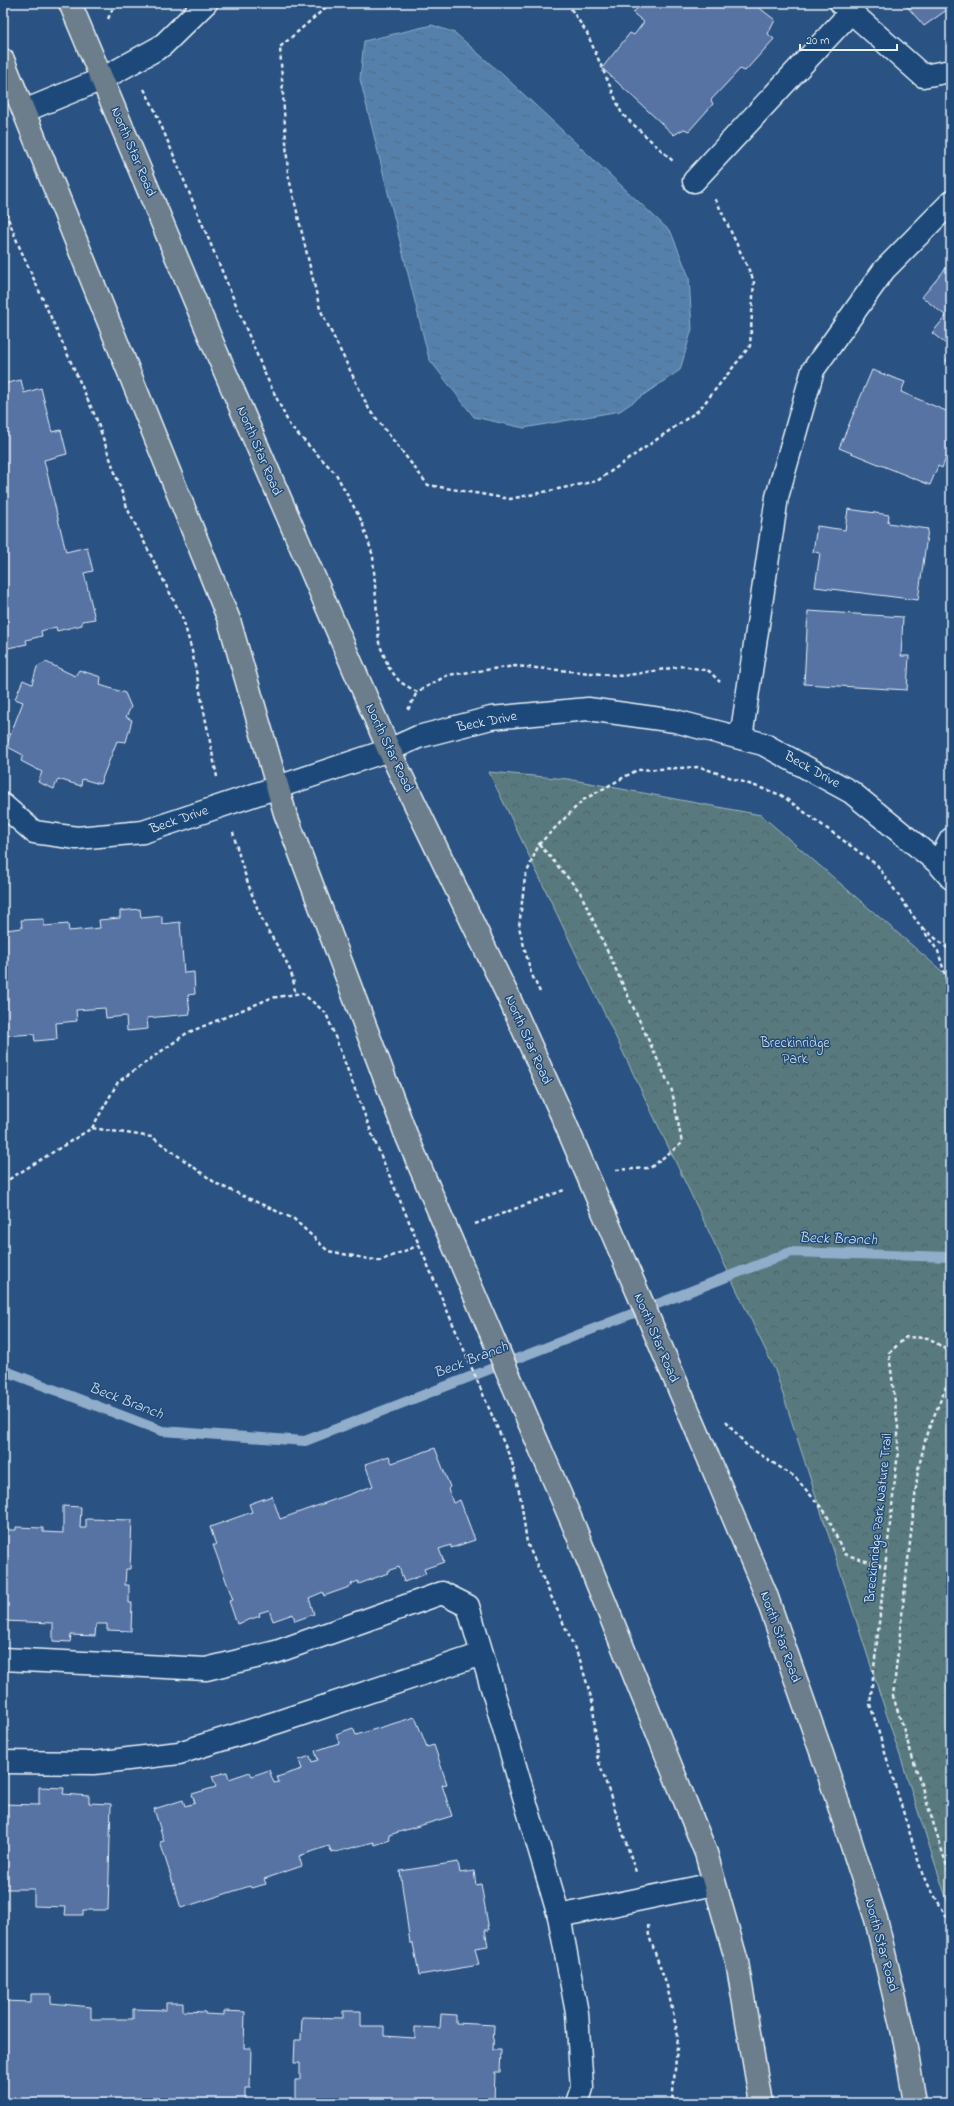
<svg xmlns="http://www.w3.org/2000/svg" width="954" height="2106" viewBox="0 0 954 2106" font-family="'Indie Flower',sans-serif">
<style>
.park{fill:url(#park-crowns);stroke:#a0b6bc}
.water{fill:url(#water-ripples);stroke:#90adca}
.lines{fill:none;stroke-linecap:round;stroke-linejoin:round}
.stream{stroke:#90adca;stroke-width:10}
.building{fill:#5773a4;stroke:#e8f1f8}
.minor-casing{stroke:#e8f1f8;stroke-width:25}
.major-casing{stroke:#e8f1f8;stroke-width:25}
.path{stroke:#e8f1f8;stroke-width:2.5;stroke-dasharray:4 3;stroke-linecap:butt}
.minor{stroke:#1f4a7a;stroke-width:22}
.major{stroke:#6c7d8b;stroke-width:22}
.major-bridge-casing{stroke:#e8f1f8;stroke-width:25;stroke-linecap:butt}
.path-bridge{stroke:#e8f1f8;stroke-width:2.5;stroke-dasharray:4 3;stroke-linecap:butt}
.major-bridge{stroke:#6c7d8b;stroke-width:22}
.labels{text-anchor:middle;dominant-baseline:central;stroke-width:3;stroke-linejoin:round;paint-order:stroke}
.street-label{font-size:14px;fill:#e8f1f8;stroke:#1f4a7a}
.park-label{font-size:14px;fill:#d3dfe6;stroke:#1f4a7a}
.water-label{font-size:15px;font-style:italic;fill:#d2e0ec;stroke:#1f4a7a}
</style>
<defs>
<pattern id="park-crowns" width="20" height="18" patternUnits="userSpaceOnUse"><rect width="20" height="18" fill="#597a7f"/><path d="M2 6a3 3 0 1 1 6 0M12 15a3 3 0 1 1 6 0" fill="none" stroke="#506164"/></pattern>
<pattern id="water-ripples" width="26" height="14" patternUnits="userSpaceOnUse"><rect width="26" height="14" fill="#5580ab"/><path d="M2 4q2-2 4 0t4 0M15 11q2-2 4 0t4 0" fill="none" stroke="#4f6a84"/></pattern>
</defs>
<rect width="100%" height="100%" fill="#2a5282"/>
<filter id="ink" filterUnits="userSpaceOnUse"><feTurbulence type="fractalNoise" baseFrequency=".025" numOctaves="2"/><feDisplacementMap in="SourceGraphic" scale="8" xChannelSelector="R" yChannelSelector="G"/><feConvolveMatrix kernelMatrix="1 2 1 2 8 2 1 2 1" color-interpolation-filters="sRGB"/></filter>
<g filter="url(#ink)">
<path class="park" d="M489 772 568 779 761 815 951 979V1913L775 1370Z"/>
<path class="water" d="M432 25 455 33 503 75 671 232 689 277 692 329 680 370 620 411 524 428 474 417 429 359 360 79 364 41Z"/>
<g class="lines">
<path class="stream" d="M3 1370 162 1431 305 1441 791 1252 951 1257"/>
</g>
<g class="building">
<path d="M642 3H652L659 7 662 3H753L775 20 768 34 774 39 745 71 740 69 711 100 713 104 689 131 684 129 674 135 602 68 630 33 634 35 644 22 633 13Z"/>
<path d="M904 3H951V7L924 26Z"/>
<path d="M946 268 951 273V348L932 333 946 316 922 297Z"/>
<path d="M951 354V365L946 361Z"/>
<path d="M872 370 905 382 901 392 951 413V445L942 468 938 466 930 485 839 448Z"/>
<path d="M21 380 24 393 41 388 52 432 61 430 67 454 44 460 66 552 87 547 93 571 84 573 95 619 82 621V625L57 631 56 627 41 631 42 636 26 640 27 644 3 649V384Z"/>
<path d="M848 509 889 515 888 523 928 529 918 600 815 587 820 553 813 552 817 526 845 530Z"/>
<path d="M808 611 903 617 901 656H909L907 690 804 684Z"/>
<path d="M46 662 75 676 79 670 101 677 100 685 125 693 131 707 126 717 132 720 126 742 117 741 100 784 82 779 81 786 58 779 54 789 38 782 42 772 21 761 23 755 6 746 23 702 15 699 23 680 32 684 37 667Z"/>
<path d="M140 909 141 918 162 916V924L180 922 184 973 194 972 195 994 188 995 190 1014 147 1018 148 1029 127 1031 126 1016 106 1018 105 1008 76 1010 77 1021 56 1023 57 1039 35 1041 34 1034 3 1036V941H6L5 930 22 928 21 920 44 919V926L68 924 69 931 100 928 99 920 120 918V911Z"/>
<path d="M435 1448 450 1487 448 1489 453 1503 460 1500 475 1540 451 1548V1545L439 1549 444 1562 424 1569 426 1574 404 1582 399 1567 387 1571 388 1573 359 1584 358 1581 351 1584 352 1586 324 1596 323 1592 309 1598 314 1614 295 1621 293 1614 273 1621 269 1610 259 1613 260 1616 237 1624 229 1601 233 1600 213 1545H216L210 1527 252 1512 249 1504 272 1496 280 1519 373 1486 365 1464 389 1456 392 1463Z"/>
<path d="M63 1506 81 1507 80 1528H86V1519L132 1520 130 1569H126L125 1585H129V1603H132L131 1631 107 1630V1624H96L95 1636 71 1635 70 1642 53 1641V1623L3 1621V1525L7 1526V1530H16V1527L43 1528V1532L63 1533Z"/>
<path d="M415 1717 427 1747 434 1745 447 1784 442 1785 452 1816 389 1835 390 1840 375 1845 374 1842 332 1853 329 1846 299 1856 302 1866 264 1879 266 1884 251 1888 250 1886 181 1908 160 1842 164 1841 154 1809 183 1800 185 1806 195 1803 192 1794 216 1787 212 1776 227 1772 229 1779 250 1772 252 1776 269 1770 274 1783 279 1782 277 1777 302 1769 299 1760 310 1756 312 1762 318 1760 315 1751 339 1743 336 1734 353 1728 356 1735Z"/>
<path d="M39 1787 64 1788 63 1794 89 1796V1803L111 1804 108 1910H83V1915H65L66 1907 34 1906V1889H3V1804L39 1805Z"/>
<path d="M458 1862 460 1873 474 1871 476 1885 481 1884 489 1930H485L488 1946 475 1948 479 1965 419 1975 413 1943H410L400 1871Z"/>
<path d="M31 1994H51V2003L91 2007V2019H133V2009L166 2010V2003H183V2011L205 2012V2014L224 2015V2011L245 2012 244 2048H251L250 2088H245V2103H3V2001L31 2002Z"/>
<path d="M343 2011H361V2026H384V2036L415 2038V2027L440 2028 441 2014 456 2015V2023L494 2025 493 2050H501L500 2072H495L494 2103H295V2080H300V2063H294L295 2040H301L302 2017 343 2018Z"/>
</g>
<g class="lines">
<g class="minor-casing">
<g id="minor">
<path d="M841 3 923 76 951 71"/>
<path d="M24 111 102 79 162 46 206 3"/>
<path d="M694 181 851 12"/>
<path d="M741 738 777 497 813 370 884 270 951 202"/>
<path d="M3 805 34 832 77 838 143 832 389 750 418 737 491 718 588 709 675 721 763 744 851 792 938 863 951 878"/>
<path d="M938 863 951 839"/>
<path d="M3 1659 206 1669 276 1652 442 1593 468 1606 559 1916 714 1884"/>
<path d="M3 1762 94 1763 179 1753 278 1722 482 1654"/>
<path d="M559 1916 577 2013 582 2088 577 2103"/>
</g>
</g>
<g class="major-casing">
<g id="major">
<path d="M70 3 213 344 389 750 509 998 560 1111"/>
<path d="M3 60 229 620 285 813 405 1132"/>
<path d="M700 1438 765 1592 823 1757 876 1919 905 2042 915 2103"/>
<path d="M540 1448 576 1531 706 1853 737 1962 761 2103"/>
</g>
</g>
<g class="path">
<path d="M331 3 280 47 288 174 320 309 369 409 428 485 510 499 597 481 699 410 750 346 754 281 717 202 714 199"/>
<path d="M567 3 587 33 622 114 674 162"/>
<path d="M108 19 115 3"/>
<path d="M144 89 153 106 265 374 290 426 336 474 362 522 373 556 379 643 389 668 400 682 417 692 448 675 515 666 623 676 683 666 709 671 720 682"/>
<path d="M3 206 19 246 96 418 128 510 183 619 192 651 217 777"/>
<path d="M408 710 417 692"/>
<path d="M233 832C240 861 250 892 262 919 274 945 294 964 295 994"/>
<path d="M539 844 580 892 672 1091 682 1143 650 1168 615 1170"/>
<path d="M923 928 951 951"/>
<path d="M540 992 531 973 519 927 525 877 539 844 583 800 637 770 700 767 781 795 877 865 938 951 951 995"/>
<path d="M92 1128 118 1082 187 1033 271 998 302 993 326 1013 375 1142"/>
<path d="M3 1183 92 1128 152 1137 217 1184 294 1219 328 1251 379 1261 422 1244"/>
<path d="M475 1224 564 1190"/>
<path d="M726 1421 747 1446 795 1477 826 1513 844 1554 885 1567"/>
<path d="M512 1462 521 1500 527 1543 580 1660 593 1704 597 1756 636 1872"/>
<path d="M951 1879 893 1696 918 1470 927 1433 948 1382V1351L929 1338 906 1337 889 1353 898 1427V1452L870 1704 923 1876 951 1924"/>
<path d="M648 1925 649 1936 667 1986 678 2036 672 2103"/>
</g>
<use href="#minor" class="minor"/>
<use href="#major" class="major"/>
<g class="major-bridge-casing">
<g id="major-bridge">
<path d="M560 1111 700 1438"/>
<path d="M405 1132 540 1448"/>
</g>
</g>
<path class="path-bridge" d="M375 1142 512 1462"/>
<use href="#major-bridge" class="major-bridge"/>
</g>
</g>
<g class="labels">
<g class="street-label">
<text transform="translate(133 152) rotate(67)">North Star Road</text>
<text transform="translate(259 451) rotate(67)">North Star Road</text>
<text transform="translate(487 722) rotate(-11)">Beck Drive</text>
<text transform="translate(389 748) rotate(65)">North Star Road</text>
<text transform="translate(812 770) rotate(29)">Beck Drive</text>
<text transform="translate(179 820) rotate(-19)">Beck Drive</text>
<text transform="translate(528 1040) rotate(66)">North Star Road</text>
<text transform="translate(656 1338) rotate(67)">North Star Road</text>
<text transform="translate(879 1518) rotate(-84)">Breckinridge Park Nature Trail</text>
<text transform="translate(780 1637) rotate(70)">North Star Road</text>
<text transform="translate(881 1945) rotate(75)">North Star Road</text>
</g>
<g class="park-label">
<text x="795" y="1043">Breckinridge<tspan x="795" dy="16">Park</tspan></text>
</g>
<g class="water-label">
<text transform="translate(838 1239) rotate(2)">Beck Branch</text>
<text transform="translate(471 1360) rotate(-21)">Beck Branch</text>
<text transform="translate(126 1401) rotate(21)">Beck Branch</text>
</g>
</g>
<rect width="954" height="2106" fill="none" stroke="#1f4a7a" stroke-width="16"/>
<rect x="8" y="8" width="938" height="2090" fill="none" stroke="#e8f1f8" stroke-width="1.5" filter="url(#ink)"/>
<path d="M800 44v6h97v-6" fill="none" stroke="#e8f1f8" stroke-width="2"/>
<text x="806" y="44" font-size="12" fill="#e8f1f8" stroke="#1f4a7a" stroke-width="3" paint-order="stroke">20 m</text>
</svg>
